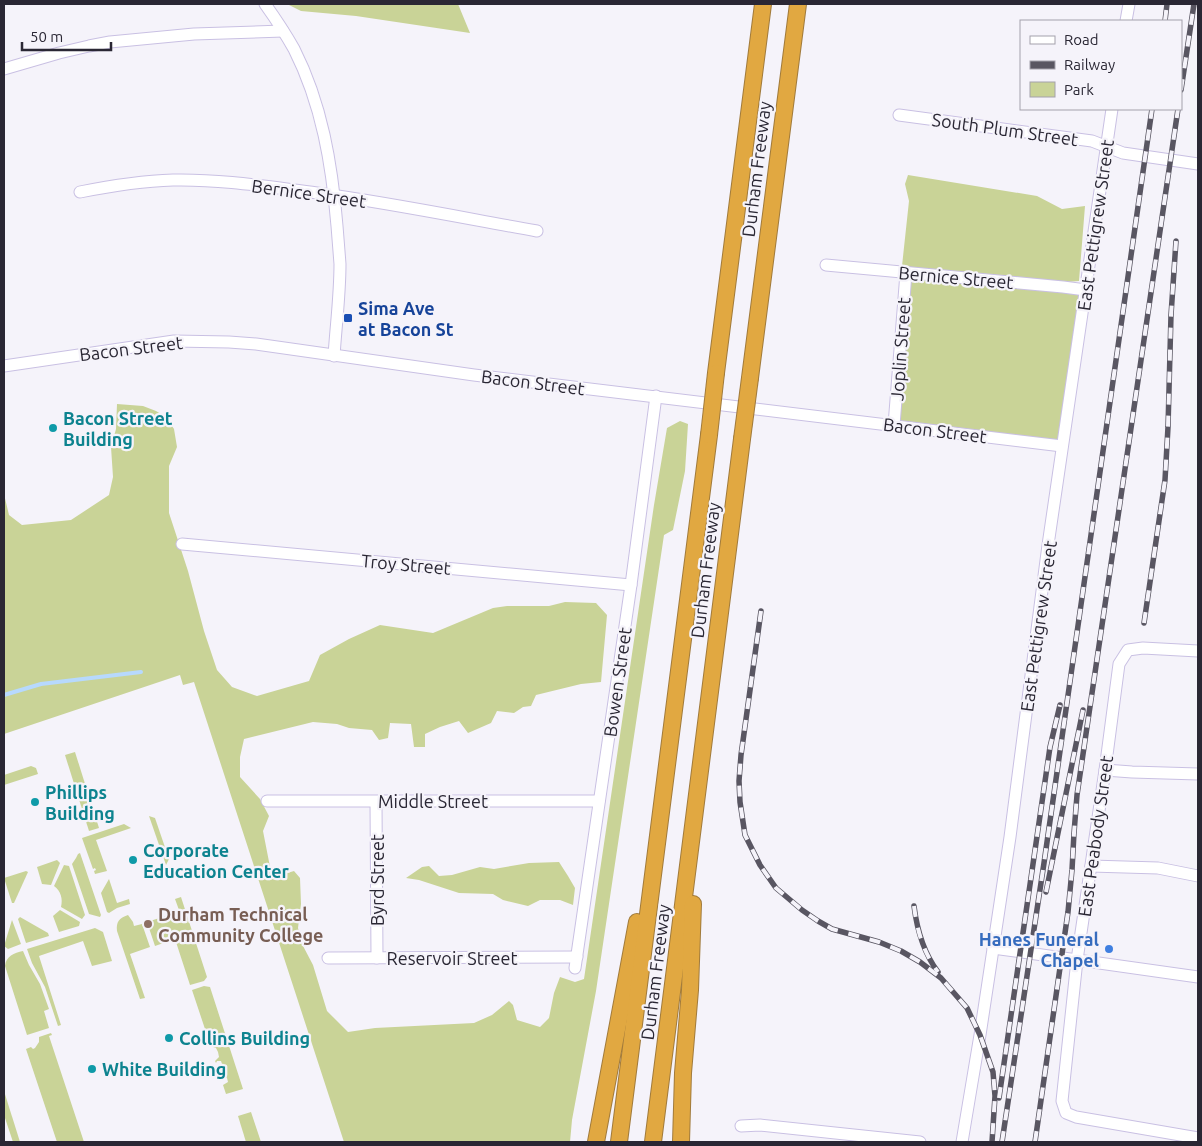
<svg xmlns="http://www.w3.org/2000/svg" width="1202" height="1146" viewBox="0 0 1202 1146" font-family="Ubuntu,sans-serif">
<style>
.green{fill:#c9d397}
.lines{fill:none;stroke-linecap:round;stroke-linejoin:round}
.stream{stroke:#b7d9fd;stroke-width:4}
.minor-casing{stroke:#c9c0e3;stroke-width:13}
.highway-casing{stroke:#a17b3c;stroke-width:18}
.minor{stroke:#fff;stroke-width:11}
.highway{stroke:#e1a841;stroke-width:16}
.rail-casing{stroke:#595662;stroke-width:5.5}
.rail{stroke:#f5f3fa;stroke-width:4;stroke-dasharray:11;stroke-linecap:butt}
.highway-bridge-casing{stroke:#a17b3c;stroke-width:18;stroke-linecap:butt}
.highway-bridge{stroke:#e1a841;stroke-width:16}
.transit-dot{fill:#1a4fb4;stroke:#f5f3fa;stroke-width:2}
.culture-dot{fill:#0f9aa8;stroke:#f5f3fa;stroke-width:2}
.education-dot{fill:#8d6e63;stroke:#f5f3fa;stroke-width:2}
.shop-dot{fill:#3f7fe0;stroke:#f5f3fa;stroke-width:2}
.labels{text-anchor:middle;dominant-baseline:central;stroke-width:4.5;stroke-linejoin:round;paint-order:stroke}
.street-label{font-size:18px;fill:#2a2734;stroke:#f5f3fa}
.transit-label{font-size:18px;font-weight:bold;fill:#164399;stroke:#f5f3fa;text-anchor:start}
.culture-label{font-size:18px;font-weight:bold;fill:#0d838f;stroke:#f5f3fa;text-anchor:start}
.education-label{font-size:18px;font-weight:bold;fill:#785e54;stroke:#f5f3fa;text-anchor:start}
.shop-label{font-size:18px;font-weight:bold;fill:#366cbe;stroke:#f5f3fa;text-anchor:end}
</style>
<rect width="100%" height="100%" fill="#f5f3fa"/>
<g class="green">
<path d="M287 4H458L470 33 356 16 301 11Z"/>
<path d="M908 175 1037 196 1062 209 1085 206 1079 281 1054 283 902 266 909 201 905 184Z"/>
<path d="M909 276 1082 293 1060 442 899 422Z"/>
<path d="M117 404 143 406 156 411 166 417 174 429 177 447 169 466V513L188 571 204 631 217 670 232 687 257 696 309 681 320 655 349 639 380 625 433 633 493 608 507 606H549L565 602 596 603 607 615 601 682 581 684 536 695 531 706 523 707 514 713 497 711 491 723 468 733 459 721 440 727 425 734V747H414L411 724 390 723 388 738 379 740 372 730 349 728 337 724 313 722 244 739 240 757V777L260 799 269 816 263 831 271 872 284 874 294 871 300 878 301 904 298 928 302 944 313 965 327 1011 348 1032 375 1028 474 1023 492 1015 509 1001 513 1005 517 1020 540 1027 549 1018 554 993 560 977 575 982 584 979 654 505 667 428 680 421 688 424 685 471 673 530 664 535 596 991 572 1120 570 1142H344L194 682 183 685 180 675 4 734V494L9 515 22 525 71 520 109 495 113 477 111 447 116 429Z"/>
<path d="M75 752 99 828 89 831 65 755Z"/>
<path d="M31 766 36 768 38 774 4 785V775Z"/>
<path d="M149 816 155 818 169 859 166 865Z"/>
<path d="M124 824 131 828 96 840 107 871 95 874 94 871 96 870 95 868 93 869 82 838Z"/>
<path d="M80 853 101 915 100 917 89 914 72 864 76 858 78 854Z"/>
<path d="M57 860 60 863 51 885 42 884 37 867Z"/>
<path d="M559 862 568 876 575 888 573 905 560 900H540L528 906 503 900 493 894 459 893 419 880 406 878 422 867 429 866 439 876 452 875 480 867 494 869 529 863Z"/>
<path d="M64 865 69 866 85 915 82 919 61 907C63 899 61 891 54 886Z"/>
<path d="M26 871 28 872 14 903H12L4 878Z"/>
<path d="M109 879 117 903 129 899 130 904 117 908 109 913 107 912 101 893Z"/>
<path d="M181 897 207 977 204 981 190 985 175 939 155 946 147 922 178 912 179 910 175 899Z"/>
<path d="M60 910 80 922 79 926 59 932 53 916Z"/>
<path d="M128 915 133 922 134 926 142 924 150 947 130 954 145 998 140 999 117 931C116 922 119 918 128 915Z"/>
<path d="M20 917 48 933 49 936 26 943 18 919Z"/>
<path d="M12 920 21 944 8 949 4 946Z"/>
<path d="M95 928 103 932 112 961 92 966 83 941 39 956 61 1025 58 1026 45 987 32 963 27 949Z"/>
<path d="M23 951 29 965 40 984 49 1009 44 1011 49 1028 27 1035 5 966C6 956 14 953 23 951Z"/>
<path d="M204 986 210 987 243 1089 226 1094 223 1085 228 1082 227 1078 223 1075 220 1077 219 1074 224 1070 221 1061H217L216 1063 215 1061 219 1057 218 1052 216 1048 213 1047 215 1044 214 1039H210L209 1041 192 990Z"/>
<path d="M51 1033 52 1035 49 1036 84 1142H57L26 1049 31 1047 33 1049 35 1048 39 1042V1037Z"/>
<path d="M4 1091 20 1142H13L4 1115Z"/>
<path d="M251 1112 261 1142H246L238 1116Z"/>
</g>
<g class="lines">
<path class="stream" d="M4 695 41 684 141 672"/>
<g class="minor-casing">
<g id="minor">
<path d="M265 4C275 18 285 33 294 49 322 104 332 165 337 226 338 239 339 251 340 264 340 295 336 325 334 356"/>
<path d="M1126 21 1129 4"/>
<path d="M4 69 59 53 89 46 110 42 194 34 283 31"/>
<path d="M899 115 1092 141 1123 153 1198 164"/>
<path d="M80 192C110 186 142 181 173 180 222 179 269 187 317 193 391 203 464 218 537 231"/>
<path d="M826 265 1063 287 1086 290"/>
<path d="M4 366 174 341 229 342 256 344 474 375 1062 446"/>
<path d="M894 425 906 273"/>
<path d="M182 544 631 585"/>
<path d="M1198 651 1143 648 1128 650 1119 664 1105 770 1077 960 1062 1101 1066 1113 1076 1117 1198 1138"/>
<path d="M1105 770 1132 772 1198 774"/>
<path d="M267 801H599"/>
<path d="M376 802 377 958"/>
<path d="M1091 866 1158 868 1198 876"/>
<path d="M993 948 1198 977"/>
<path d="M328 958 577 957"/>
<path d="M575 968 631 585 656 396"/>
<path d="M741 1126 760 1125 920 1142"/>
<path d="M962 1142 980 1035 1010 837 1048 545 1112 109"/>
</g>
</g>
<g class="highway-casing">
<g id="highway">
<path d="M716 373 763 4"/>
<path d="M750 378 798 4"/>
<path d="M596 1142 637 922"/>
<path d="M619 1142 709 435"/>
<path d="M653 1142 742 439"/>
<path d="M681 1142 683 1073 690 990 693 904"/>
</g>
</g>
<use href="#minor" class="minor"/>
<use href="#highway" class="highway"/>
<g class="rail-casing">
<g id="rail">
<path d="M1165 21 1167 4"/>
<path d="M1181 90 1194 4"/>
<path d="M761 611 741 755 739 781 740 802 745 835 760 865 776 888 802 910 818 921 832 929 879 942 901 951 920 962 941 978 967 1008 980 1035 993 1072 995 1096 992 1142"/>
<path d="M1144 623 1165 480 1168 427 1171 315 1176 241"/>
<path d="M1046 892 1083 710"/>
<path d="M914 906C917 930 923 952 938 972"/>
<path d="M999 1098 1050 747 1060 705"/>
<path d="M1002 1142 1044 863 1152 109"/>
<path d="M1035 1142 1068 912 1072 870 1074 833 1077 795 1178 109"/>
</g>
</g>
<use href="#rail" class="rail"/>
<g class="highway-bridge-casing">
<g id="highway-bridge">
<path d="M709 435 716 373"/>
<path d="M742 439 750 378"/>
</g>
</g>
<use href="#highway-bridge" class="highway-bridge"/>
</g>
<rect class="transit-dot" x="343" y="313" width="10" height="10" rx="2.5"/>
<g class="culture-dot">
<circle cx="53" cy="428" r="5"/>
<circle cx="35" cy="802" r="5"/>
<circle cx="133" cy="860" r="5"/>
<circle cx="169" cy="1038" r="5"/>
<circle cx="92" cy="1069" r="5"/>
</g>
<circle class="education-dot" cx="148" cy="924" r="5"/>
<circle class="shop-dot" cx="1109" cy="949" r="5"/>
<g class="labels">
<g class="street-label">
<text transform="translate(1005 129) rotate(8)">South Plum Street</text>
<text transform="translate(756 169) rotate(-83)">Durham Freeway</text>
<text transform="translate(309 193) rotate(8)">Bernice Street</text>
<text transform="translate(1095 225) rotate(-82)">East Pettigrew Street</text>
<text transform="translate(956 277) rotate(5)">Bernice Street</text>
<text transform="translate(131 348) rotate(-7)">Bacon Street</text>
<text transform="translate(900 349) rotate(-86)">Joplin Street</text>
<text transform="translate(533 382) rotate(7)">Bacon Street</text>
<text transform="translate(935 430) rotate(7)">Bacon Street</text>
<text transform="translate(406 564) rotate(5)">Troy Street</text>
<text transform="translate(705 570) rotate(-83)">Durham Freeway</text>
<text transform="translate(1038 626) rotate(-82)">East Pettigrew Street</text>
<text transform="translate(617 682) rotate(-82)">Bowen Street</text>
<text x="433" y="801">Middle Street</text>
<text transform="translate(1095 836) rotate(-82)">East Peabody Street</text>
<text transform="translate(377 880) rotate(-90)">Byrd Street</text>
<text x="452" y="958">Reservoir Street</text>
<text transform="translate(655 972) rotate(-83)">Durham Freeway</text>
</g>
<g class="transit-label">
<text x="358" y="308">Sima Ave<tspan x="358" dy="21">at Bacon St</tspan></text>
</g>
<g class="culture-label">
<text x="63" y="418">Bacon Street<tspan x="63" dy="21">Building</tspan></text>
<text x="45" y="792">Phillips<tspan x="45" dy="21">Building</tspan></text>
<text x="143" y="850">Corporate<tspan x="143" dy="21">Education Center</tspan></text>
<text x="179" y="1038">Collins Building</text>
<text x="102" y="1069">White Building</text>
</g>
<g class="education-label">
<text x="158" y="914">Durham Technical<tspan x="158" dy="21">Community College</tspan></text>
</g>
<g class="shop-label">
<text x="1099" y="939">Hanes Funeral<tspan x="1099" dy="21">Chapel</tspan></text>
</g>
</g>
<rect width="1202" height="1146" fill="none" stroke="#2a2734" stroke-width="10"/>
<rect x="1020" y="20" width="162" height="90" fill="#f5f3fa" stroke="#a4a1ab"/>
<rect x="1030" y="36" width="25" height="8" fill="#ffffff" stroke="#a4a1ab"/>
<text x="1064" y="45" font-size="15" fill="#2a2734">Road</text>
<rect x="1030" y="61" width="25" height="8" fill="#595662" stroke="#a4a1ab"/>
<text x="1064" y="70" font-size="15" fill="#2a2734">Railway</text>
<rect x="1030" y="82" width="25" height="15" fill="#c9d397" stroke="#a4a1ab"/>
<text x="1064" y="95" font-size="15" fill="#2a2734">Park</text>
<path d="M22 42v8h89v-8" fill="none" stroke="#2a2734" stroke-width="2.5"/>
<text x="30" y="42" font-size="15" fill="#2a2734" stroke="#f5f3fa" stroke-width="4" paint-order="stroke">50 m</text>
</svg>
